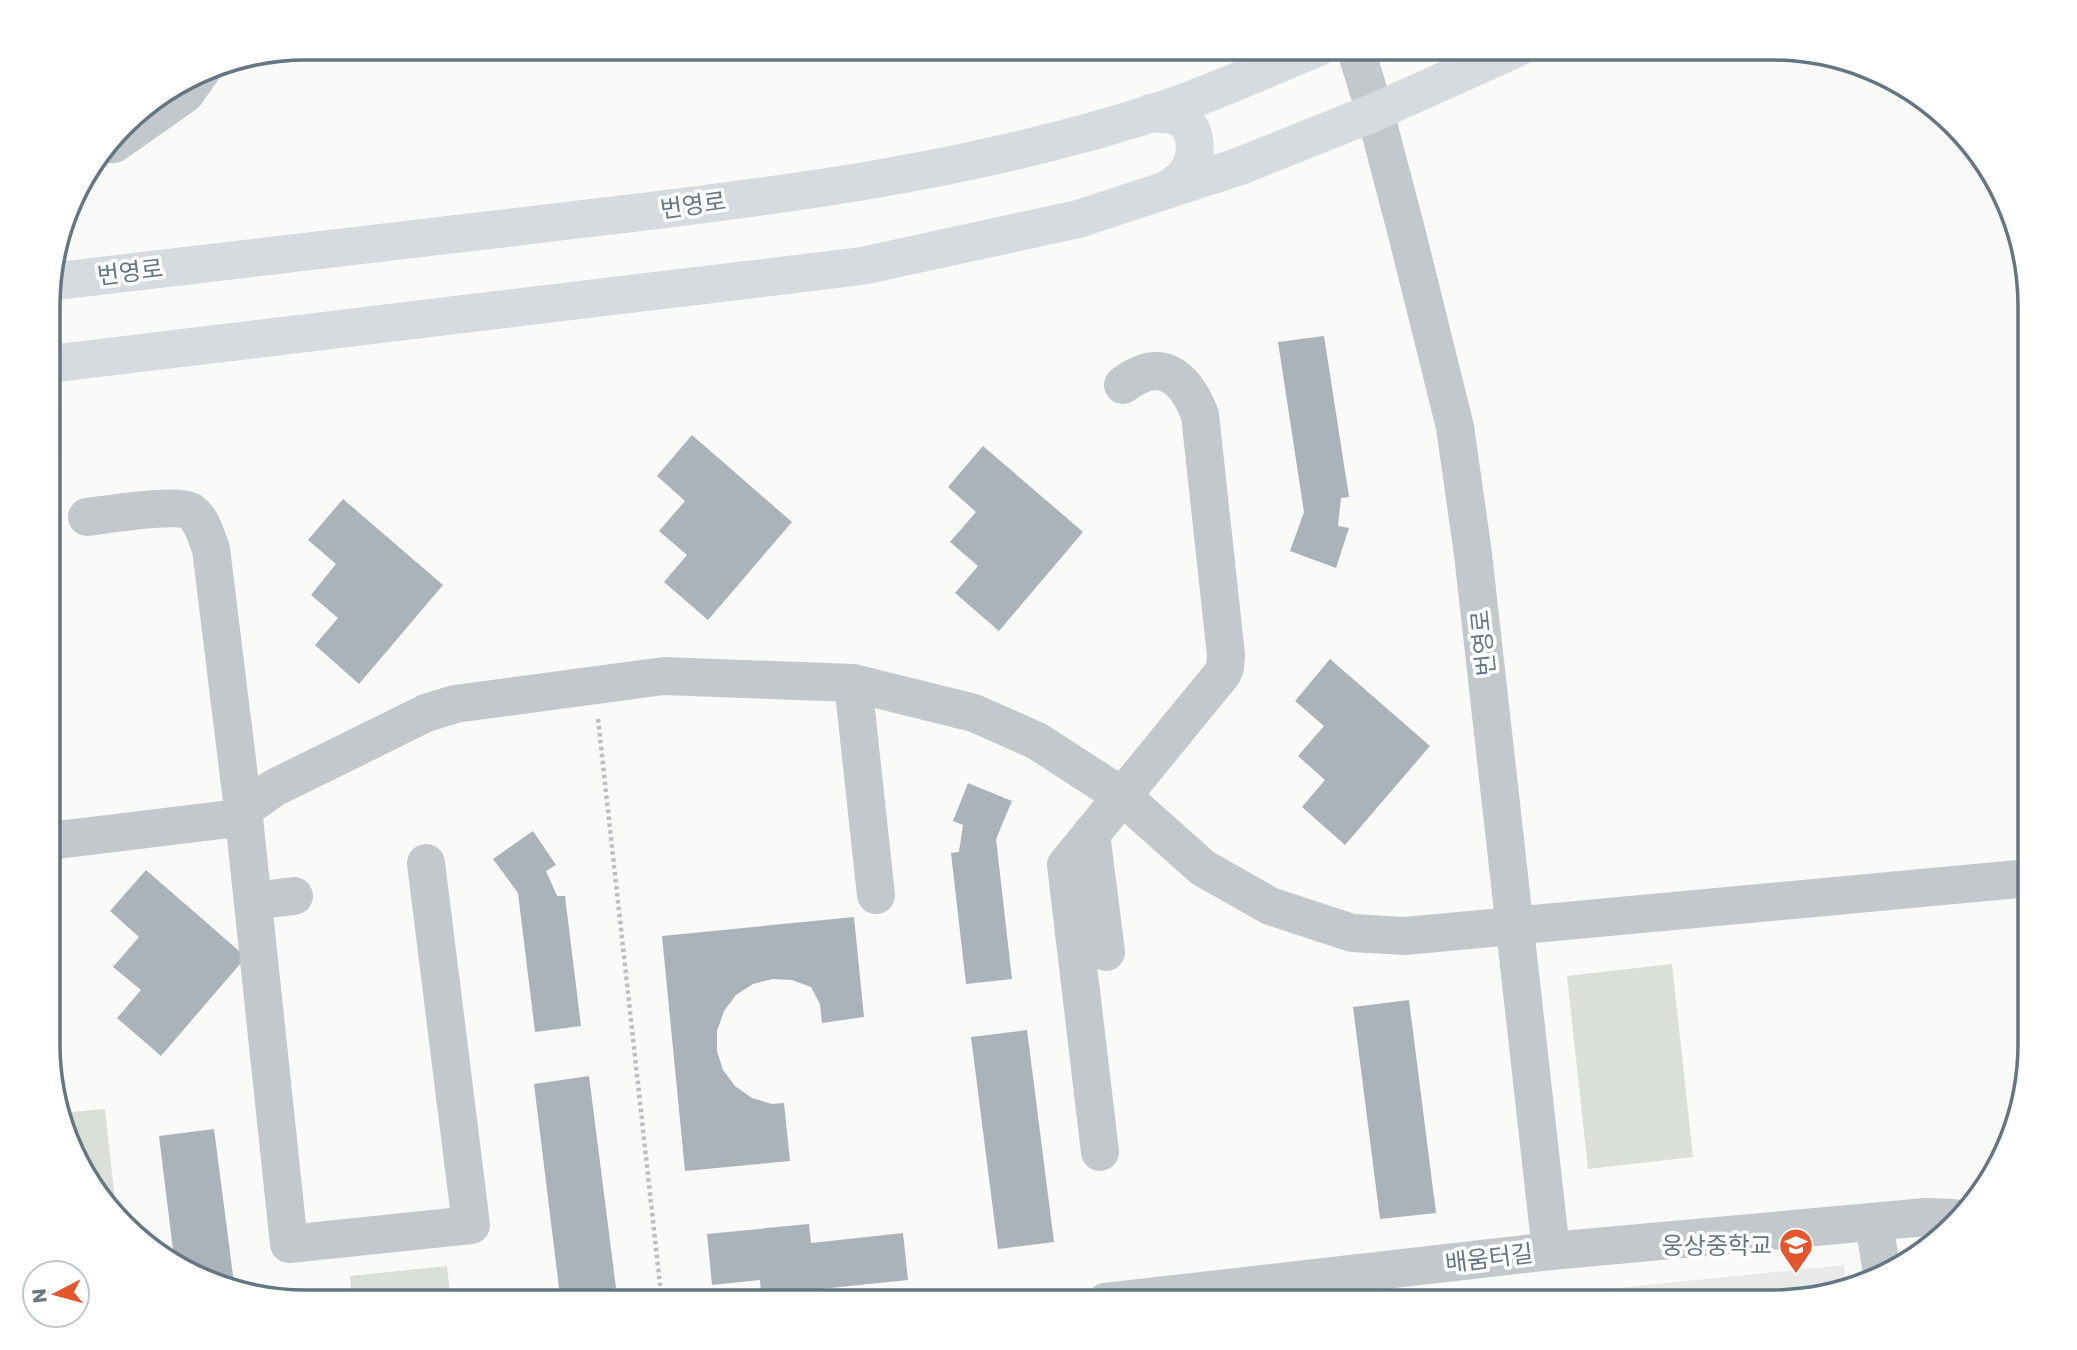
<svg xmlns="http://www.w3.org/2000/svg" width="2077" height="1350" viewBox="0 0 2077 1350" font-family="Poppins,'Noto Sans KR',sans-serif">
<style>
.built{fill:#e8e9e9}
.green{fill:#dadfd7}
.building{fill:#aab3b9}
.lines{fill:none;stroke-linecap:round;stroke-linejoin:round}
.path{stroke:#bbbfc2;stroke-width:4.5;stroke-dasharray:3.5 3.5;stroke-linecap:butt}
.minor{stroke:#c3c8cc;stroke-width:38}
.major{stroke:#d6dbdf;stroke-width:38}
.labels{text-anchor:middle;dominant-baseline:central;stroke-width:7;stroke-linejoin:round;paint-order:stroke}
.street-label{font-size:24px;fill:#657683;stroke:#fff}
.poi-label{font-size:24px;fill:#657683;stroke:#fff;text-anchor:end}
.rim{fill:none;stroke:#657683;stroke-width:3.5}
</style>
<rect width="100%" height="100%" fill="#fafaf8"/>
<path class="built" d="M1844 1265 1846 1285 1788 1302H1479Z"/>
<g class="green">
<path d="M1672 964 1693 1157 1588 1169 1567 976Z"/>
<path d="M105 1109 116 1210 82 1174 61 1113Z"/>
<path d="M447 1266 451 1303H352L350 1276Z"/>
</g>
<g class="building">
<path d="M1324 336 1349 497 1341 498 1338 526 1349 528 1336 568 1290 551 1304 512 1278 342Z"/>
<path d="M692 435 792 522 708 620 664 582 687 555 659 531 685 501 657 476Z"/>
<path d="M983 446 1083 532 999 631 955 593 978 566 950 542 976 512 948 487Z"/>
<path d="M343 499 443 585 359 684 315 645 338 618 311 595 336 564 308 540Z"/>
<path d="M1330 659 1430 746 1345 845 1302 807 1325 780 1298 756 1324 726 1295 701Z"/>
<path d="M968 783 1012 801 996 839 1012 979 966 984 951 853 959 852 963 825 953 821Z"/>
<path d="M533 831 556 865 546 871 557 896H565L581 1026 535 1032 518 893 493 859Z"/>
<path d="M146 870 246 957 161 1056 117 1018 141 990 113 967 139 937 110 911Z"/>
<path d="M854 917 864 1017 822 1023 820 1004 811 987 792 980 772 979 753 984 736 995 724 1011 717 1031V1051L723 1070 735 1086 752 1098 772 1104 784 1103 790 1161 685 1171 662 936Z"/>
<path d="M1409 1000 1436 1213 1380 1219 1353 1007Z"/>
<path d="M1027 1030 1054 1242 998 1249 971 1037Z"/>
<path d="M589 1076 616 1288 560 1296 534 1084Z"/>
<path d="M214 1129 235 1291 223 1289 175 1266 159 1136Z"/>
<path d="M809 1224 811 1243 903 1233 908 1280 761 1295 760 1280 712 1285 707 1234Z"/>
</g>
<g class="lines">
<path class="path" d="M598 719 662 1303"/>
<g class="minor">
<path d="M1355 47 1375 112 1407 234 1455 427 1473 554 1551 1251"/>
<path d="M110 144H114L185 94 202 70"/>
<path d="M87 517C105 515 177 503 190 511 202 519 206 536 211 549L243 809 289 1244 471 1225 426 863"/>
<path d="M853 683 876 895"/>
<path d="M1091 834 1106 952"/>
<path d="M49 841 230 819 274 788 426 713 455 704 664 676 853 683 974 713 1037 741 1122 796 1203 868 1270 906 1352 933 1405 936 2029 878"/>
<path d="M253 901 294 896"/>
<path d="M1100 1152 1066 865 1222 674 1225 667 1226 655 1200 415C1185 376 1161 356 1123 385"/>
<path d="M1874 1222 1882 1274"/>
<path d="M1105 1302 1551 1251 1926 1217 1954 1218"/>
</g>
<g class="major">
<path d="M1150 113C1159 114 1170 114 1178 117 1199 126 1199 159 1185 175 1181 180 1174 185 1168 189"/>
<path d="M49 282C224 261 399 241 574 220 773 197 977 172 1168 108 1219 91 1269 67 1319 47"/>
<path d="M49 364 862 266 1078 219 1240 166 1375 112 1519 47"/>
</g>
</g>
<defs>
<g id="school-pin" transform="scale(1.75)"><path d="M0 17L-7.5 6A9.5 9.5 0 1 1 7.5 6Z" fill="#e4572e" stroke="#fff"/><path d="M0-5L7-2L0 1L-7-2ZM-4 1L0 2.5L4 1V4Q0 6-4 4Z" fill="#fff"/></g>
</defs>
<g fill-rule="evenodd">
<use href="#school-pin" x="1796" y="1245"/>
</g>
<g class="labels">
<g class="street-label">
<text transform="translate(693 205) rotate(-8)">번영로</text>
<text transform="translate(130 272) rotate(-7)">번영로</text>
<text transform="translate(1483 643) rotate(-96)">번영로</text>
<text transform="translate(1489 1258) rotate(-7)">배움터길</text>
</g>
<g class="poi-label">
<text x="1772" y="1245">웅상중학교</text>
</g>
</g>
<path d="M0 0H2077V1350H0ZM306 60H1772A246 246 0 0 1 2018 306V1044A246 246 0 0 1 1772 1290H306A246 246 0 0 1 60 1044V306A246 246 0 0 1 306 60Z" fill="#fff" fill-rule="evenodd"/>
<path class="rim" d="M306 60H1772A246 246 0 0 1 2018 306V1044A246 246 0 0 1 1772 1290H306A246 246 0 0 1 60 1044V306A246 246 0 0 1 306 60Z"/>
<g transform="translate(56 1294) rotate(264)"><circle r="33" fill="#ffffff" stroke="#c1c8cd" stroke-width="2"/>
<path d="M0-5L12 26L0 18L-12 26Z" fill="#e4572e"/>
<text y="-10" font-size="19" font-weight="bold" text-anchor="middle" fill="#657683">N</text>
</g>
</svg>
